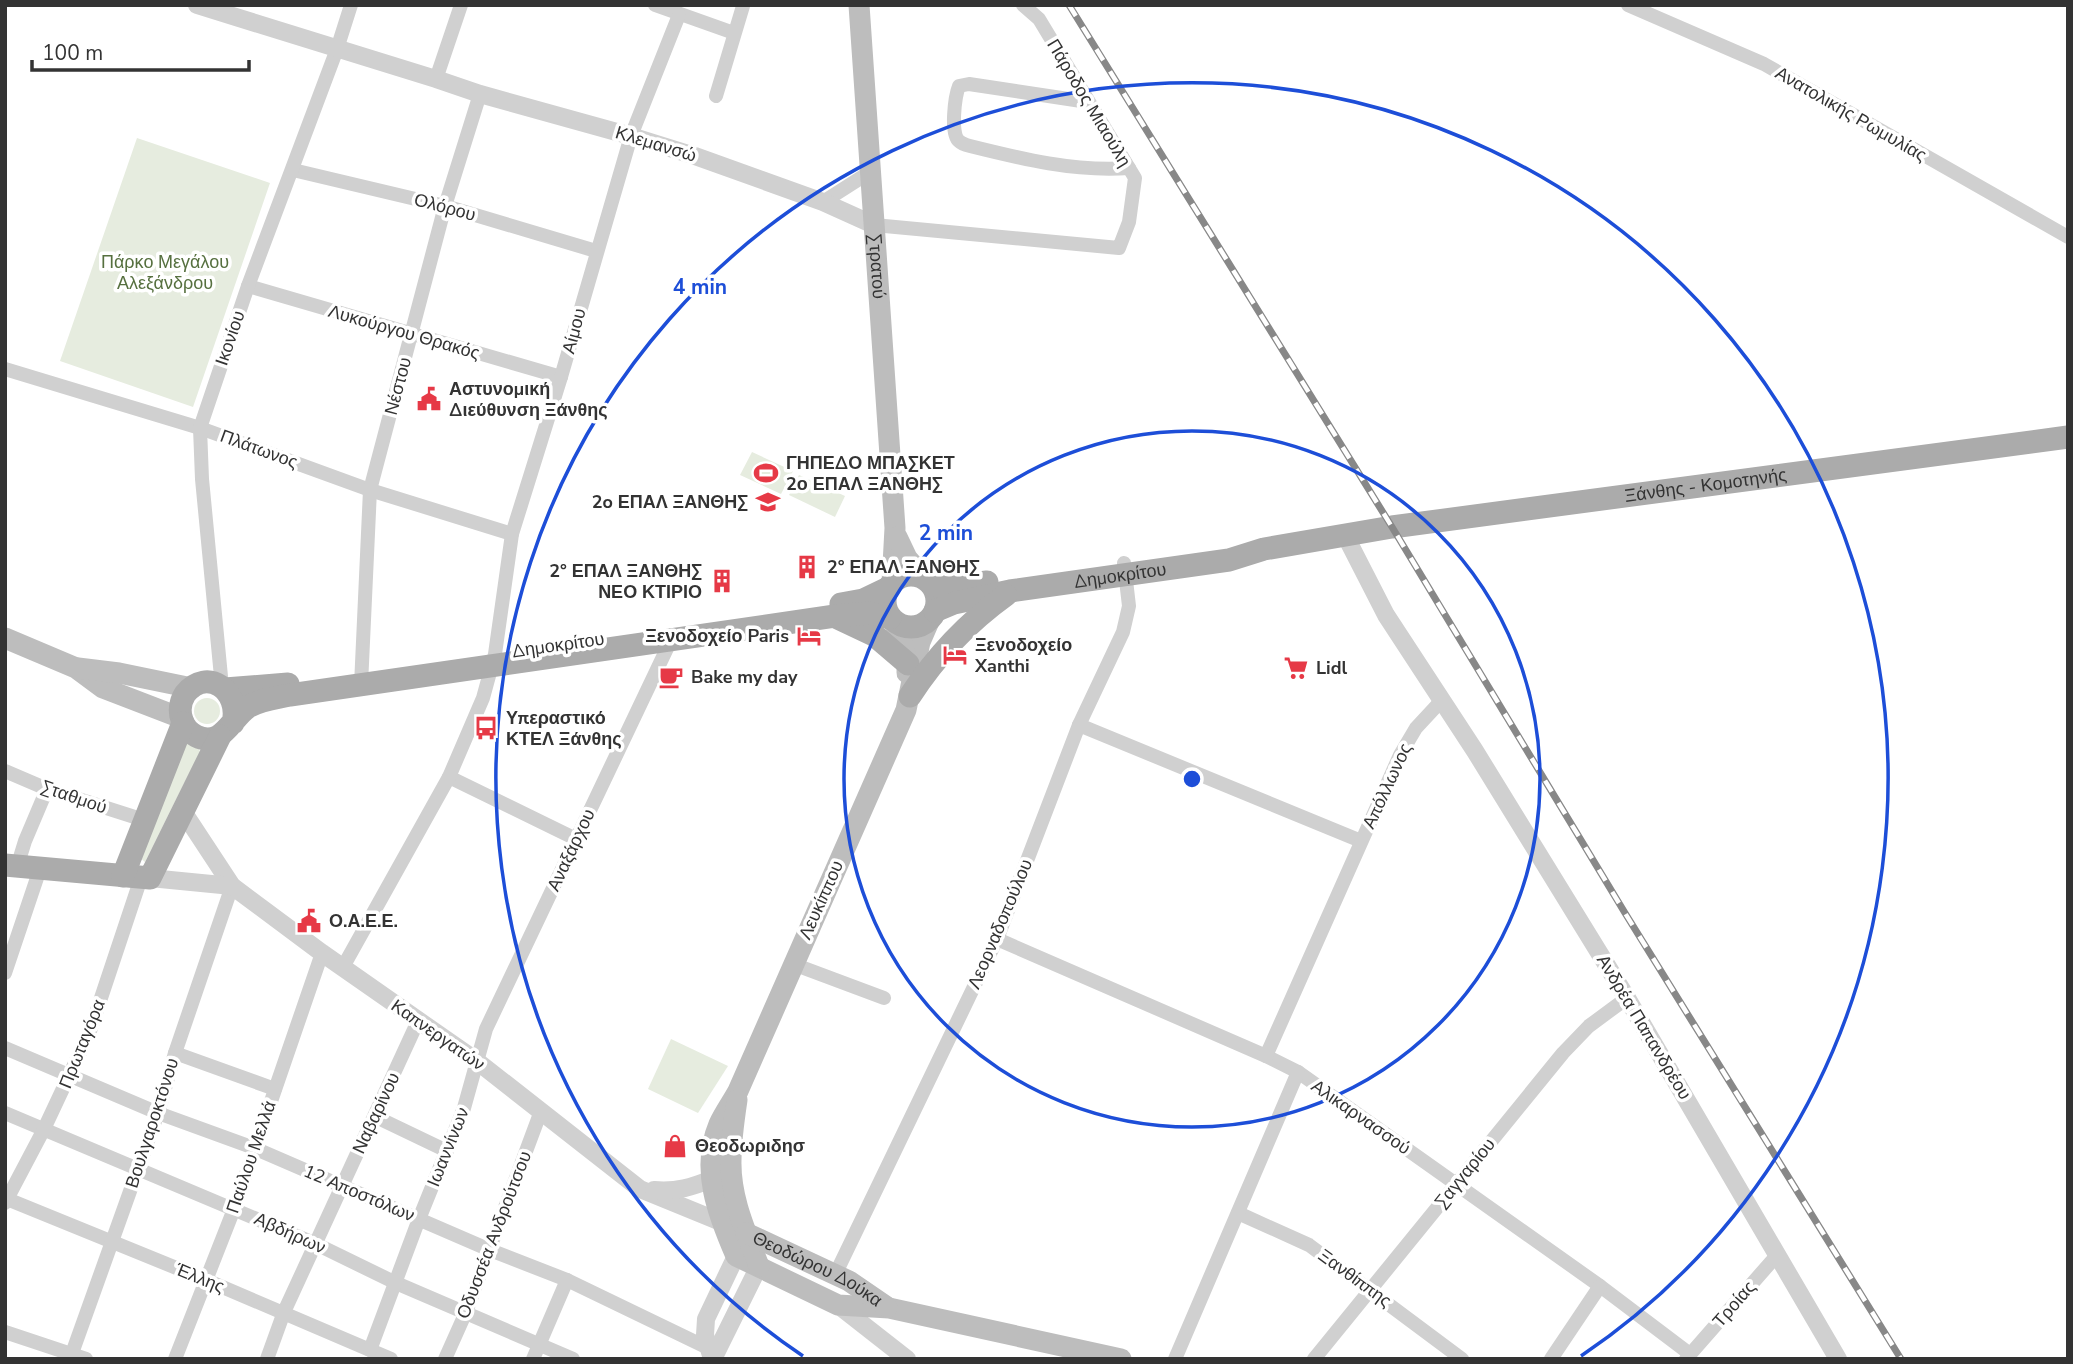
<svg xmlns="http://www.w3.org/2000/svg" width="2073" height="1364" viewBox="0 0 2073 1364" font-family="'Nunito Sans',sans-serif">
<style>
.green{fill:#e6ecdf}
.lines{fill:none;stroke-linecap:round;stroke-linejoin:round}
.minor{stroke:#d0d0d0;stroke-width:14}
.tertiary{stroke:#d0d0d0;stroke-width:18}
.secondary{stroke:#bdbdbd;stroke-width:21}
.primary{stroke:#ababab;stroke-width:23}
.rail-casing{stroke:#888;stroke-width:7}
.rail{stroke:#fff;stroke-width:4.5;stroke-dasharray:13;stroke-linecap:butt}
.ring{fill:none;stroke:#1d4ed8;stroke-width:3.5}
.labels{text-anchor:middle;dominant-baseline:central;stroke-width:7;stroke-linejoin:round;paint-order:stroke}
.street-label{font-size:18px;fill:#333;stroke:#fff}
.park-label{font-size:18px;fill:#56703f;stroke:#fff}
.poi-label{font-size:18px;font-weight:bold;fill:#333;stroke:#fff;text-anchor:start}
.centre{fill:#1d4ed8;stroke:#fff;stroke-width:3.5}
.ring-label{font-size:21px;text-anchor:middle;font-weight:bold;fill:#1d4ed8;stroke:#fff;stroke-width:7;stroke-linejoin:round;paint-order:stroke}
</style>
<rect width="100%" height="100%" fill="#fff"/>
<g class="green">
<path d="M137 138 270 183 193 407 60 361Z"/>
<path d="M752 452 793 471 781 494 740 475Z"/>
<path d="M799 475 845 496 835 517 789 495Z"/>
<circle cx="207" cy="711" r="13"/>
<path d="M186 742 199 749 200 752 145 862 139 857Z"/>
<path d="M671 1039 728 1066 698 1113 648 1089Z"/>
</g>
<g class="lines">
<g class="minor">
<path d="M655 5 734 33"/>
<path d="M1628 5 1764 64 2068 237"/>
<path d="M436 79 461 5"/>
<path d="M716 96 743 6"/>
<path d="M1088 102 969 84 959 86C955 96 950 134 959 141 962 144 966 145 970 146 1022 159 1075 172 1129 168"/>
<path d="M293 170 445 206 596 251"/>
<path d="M823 202 870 172"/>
<path d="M874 225 1119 248 1129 222 1135 178 1039 19 1023 5"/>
<path d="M248 286 561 377"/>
<path d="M5 369 200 428 370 490 512 534"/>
<path d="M361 685 370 490 445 206 480 94"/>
<path d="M222 687 202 479 200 428 248 286 337 49 351 5"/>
<path d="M1079 725 1361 841"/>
<path d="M5 771 47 789 144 820"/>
<path d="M449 777 576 839"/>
<path d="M17 867 25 841 47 789"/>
<path d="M997 939 1266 1056 1298 1072 1600 1286 1690 1354"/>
<path d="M793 964 884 998"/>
<path d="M343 967 449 777 483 698 495 654 512 534 561 377 631 136 679 15"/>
<path d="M5 973 40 869"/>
<path d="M5 1048 158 1113 254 1148 490 1250 567 1280 708 1348"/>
<path d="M175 1053 275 1089"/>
<path d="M1266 1056 1400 755 1416 728 1442 700"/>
<path d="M5 1113 316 1244 396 1283 573 1359"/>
<path d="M376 1117 447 1151"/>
<path d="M7 1199 206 1280 391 1359"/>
<path d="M5 1203 44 1129 90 1031 141 878"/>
<path d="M1238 1213 1309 1245 1462 1359"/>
<path d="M835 1275 997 939 1079 725 1123 632 1129 606 1124 563"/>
<path d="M5 1332 86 1359"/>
<path d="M370 1350 419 1219 464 1108 486 1029 671 640"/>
<path d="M70 1359 158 1113 175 1053 232 886"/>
<path d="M175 1359 234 1209 322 953"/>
<path d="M267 1359 284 1312 418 1021"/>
<path d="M445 1359 466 1312 541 1111"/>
<path d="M533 1359 567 1280"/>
<path d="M1175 1359 1298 1072"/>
<path d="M1314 1359 1563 1053 1589 1026 1627 998"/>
<path d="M1551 1359 1600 1286"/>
<path d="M1686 1359 1778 1254"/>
</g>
<g class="tertiary">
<path d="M197 5 436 79 480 94 631 136 695 156 823 202 874 225"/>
<path d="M1345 535 1386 615 1475 751 1627 998 1838 1359"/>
<path d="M184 813 232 886 322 953 478 1062 640 1189 733 1227"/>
<path d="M150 878 232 886"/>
<path d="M654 1190C677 1192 692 1187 712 1179"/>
<path d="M838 1305 907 1359"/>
<path d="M712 1359 705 1335 706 1319 736 1256"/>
<path d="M713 1359 759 1266"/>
</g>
<g class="secondary">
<path id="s1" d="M859 5 895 528 892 583"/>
<path d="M897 537 907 558 925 579"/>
<path d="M930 619 920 642 906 710 738 1091C732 1102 724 1113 719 1124 700 1169 718 1215 736 1256L838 1305 889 1308 1121 1359"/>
<path d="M893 621C901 637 908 655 907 673"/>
<path d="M5 638 76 668 103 688 181 718"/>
<path d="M78 668 119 673 192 688"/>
<path d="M737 1100C734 1120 731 1140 731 1160 730 1198 746 1232 759 1266"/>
<path id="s2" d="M746 1233 849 1281 887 1307"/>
</g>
<g class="primary">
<circle cx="911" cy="601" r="26"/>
<path d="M932 585 946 587 987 582"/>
<path d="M841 604 863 600 888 588"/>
<path id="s3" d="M935 611 954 603 1010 591 1229 560 1264 549 1392 527 2068 437"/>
<path d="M838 618 874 635 908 664"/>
<path d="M225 689 288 684"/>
<path d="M910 696C936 656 967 623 1006 595"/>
<path d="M233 723C241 691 207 666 185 694 180 702 179 712 182 720 184 727 190 733 196 736 222 749 231 718 248 707 261 699 276 698 290 695L835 616 870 613 890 618"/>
<path d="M5 865 150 878 220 736"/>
<path d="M123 876 183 723"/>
</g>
<g class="rail-casing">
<path id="rail" d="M1069 5 1392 527 1625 913 1901 1359"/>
</g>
<use href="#rail" class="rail"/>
</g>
<g class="ring">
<circle cx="1192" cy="779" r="348"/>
<path d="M803 1356A696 696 0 1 1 1581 1356"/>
</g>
<defs>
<g id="civic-bare" transform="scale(1.89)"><path d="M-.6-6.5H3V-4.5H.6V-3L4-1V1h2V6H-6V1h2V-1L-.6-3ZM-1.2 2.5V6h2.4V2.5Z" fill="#e63946" stroke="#fff" stroke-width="2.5" paint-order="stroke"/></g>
<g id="stadium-bare" transform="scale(1.89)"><path d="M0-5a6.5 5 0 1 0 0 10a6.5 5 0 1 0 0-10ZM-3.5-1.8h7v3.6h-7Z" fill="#e63946" stroke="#fff" stroke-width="2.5" paint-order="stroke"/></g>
<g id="school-bare" transform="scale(1.89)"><path d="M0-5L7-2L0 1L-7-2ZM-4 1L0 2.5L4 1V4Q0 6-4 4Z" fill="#e63946" stroke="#fff" stroke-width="2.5" paint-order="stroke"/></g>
<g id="building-bare" transform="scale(1.89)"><path d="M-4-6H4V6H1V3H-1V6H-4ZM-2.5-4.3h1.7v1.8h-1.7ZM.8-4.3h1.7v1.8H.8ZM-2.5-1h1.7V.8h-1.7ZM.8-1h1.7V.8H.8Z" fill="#e63946" stroke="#fff" stroke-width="2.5" paint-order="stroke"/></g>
<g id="hotel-bare" transform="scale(1.89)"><path d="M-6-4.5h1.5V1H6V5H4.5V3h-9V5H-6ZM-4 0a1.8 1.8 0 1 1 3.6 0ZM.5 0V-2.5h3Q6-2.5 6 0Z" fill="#e63946" stroke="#fff" stroke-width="2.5" paint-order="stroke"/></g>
<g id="supermarket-bare" transform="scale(1.89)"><path d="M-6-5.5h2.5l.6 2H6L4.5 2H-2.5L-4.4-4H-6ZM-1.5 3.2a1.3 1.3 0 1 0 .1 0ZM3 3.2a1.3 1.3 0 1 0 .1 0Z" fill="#e63946" stroke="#fff" stroke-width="2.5" paint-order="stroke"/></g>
<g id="cafe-bare" transform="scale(1.89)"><path d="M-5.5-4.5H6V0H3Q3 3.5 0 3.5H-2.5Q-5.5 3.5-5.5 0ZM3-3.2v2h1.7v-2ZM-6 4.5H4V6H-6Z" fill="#e63946" stroke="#fff" stroke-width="2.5" paint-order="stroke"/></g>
<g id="bus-bare" transform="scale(1.89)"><path d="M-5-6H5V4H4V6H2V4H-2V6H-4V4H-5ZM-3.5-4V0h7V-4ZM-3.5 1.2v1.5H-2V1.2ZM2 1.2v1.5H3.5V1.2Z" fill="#e63946" stroke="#fff" stroke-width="2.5" paint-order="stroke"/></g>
<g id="shop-bare" transform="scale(1.89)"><path d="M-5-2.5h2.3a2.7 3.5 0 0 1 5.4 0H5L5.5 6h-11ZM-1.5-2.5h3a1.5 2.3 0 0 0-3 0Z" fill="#e63946" stroke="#fff" stroke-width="2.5" paint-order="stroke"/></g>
</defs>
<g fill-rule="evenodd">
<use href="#civic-bare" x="429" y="399"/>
<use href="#stadium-bare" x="766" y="473"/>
<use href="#school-bare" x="768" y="502"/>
<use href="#building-bare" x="807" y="567"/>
<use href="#building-bare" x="722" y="581"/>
<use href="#hotel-bare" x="809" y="636"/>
<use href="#hotel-bare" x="955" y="655"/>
<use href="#supermarket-bare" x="1296" y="668"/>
<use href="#cafe-bare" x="671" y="677"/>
<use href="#bus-bare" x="486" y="728"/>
<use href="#civic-bare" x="309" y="921"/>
<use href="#shop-bare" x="675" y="1146"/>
</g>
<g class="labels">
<g class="street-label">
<text transform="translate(1089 103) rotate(59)">Πάροδος Μιαούλη</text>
<text transform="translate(1851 114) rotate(30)">Ανατολικής Ρωμυλίας</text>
<text transform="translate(656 144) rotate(17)">Κλεμανσώ</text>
<text transform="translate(445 207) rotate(15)">Ολόρου</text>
<text stroke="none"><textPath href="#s1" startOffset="262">Στρατού</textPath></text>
<text transform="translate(574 331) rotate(-75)">Αίμου</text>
<text transform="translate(404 332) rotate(16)">Λυκούργου Θρακός</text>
<text transform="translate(230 338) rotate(-71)">Ικονίου</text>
<text transform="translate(398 386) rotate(-75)">Νέστου</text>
<text transform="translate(259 449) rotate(20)">Πλάτωνος</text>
<text stroke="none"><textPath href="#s3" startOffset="782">Ξάνθης - Κομοτηνής</textPath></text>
<text stroke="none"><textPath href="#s3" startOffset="189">Δημοκρίτου</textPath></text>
<text transform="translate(558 645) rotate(-8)">Δημοκρίτου</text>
<text transform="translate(1387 786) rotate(-65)">Απόλλωνος</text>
<text transform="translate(74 797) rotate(19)">Σταθμού</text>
<text transform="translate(571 850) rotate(-65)">Αναξάρχου</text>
<text transform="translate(821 900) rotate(-66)">Λευκίππου</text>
<text transform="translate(1000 924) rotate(-67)">Λεορναδοπούλου</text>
<text transform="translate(1644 1027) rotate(59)">Ανδρέα Παπανδρέου</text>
<text transform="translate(438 1035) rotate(35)">Καπνεργατών</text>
<text transform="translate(82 1044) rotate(-68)">Πρωταγόρα</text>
<text transform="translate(376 1113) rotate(-65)">Ναβαρίνου</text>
<text transform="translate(1361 1117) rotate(35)">Αλικαρνασσού</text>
<text transform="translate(152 1123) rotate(-72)">Βουλγαροκτόνου</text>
<text transform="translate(448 1147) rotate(-68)">Ιωαννίνων</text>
<text transform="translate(251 1157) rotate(-71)">Παύλου Μελλά</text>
<text transform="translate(1465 1173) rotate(-51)">Σαγγαρίου</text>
<text transform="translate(359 1193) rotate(23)">12 Αποστόλων</text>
<text transform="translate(290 1233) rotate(24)">Αβδήρων</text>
<text transform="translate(494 1235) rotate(-69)">Οδυσσέα Ανδρούτσου</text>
<text stroke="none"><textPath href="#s2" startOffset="80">Θεοδώρου Δούκα</textPath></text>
<text transform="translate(200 1278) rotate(22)">Έλλης</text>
<text transform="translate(1355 1278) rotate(36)">Ξανθίππης</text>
<text transform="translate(1734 1304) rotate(-49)">Τροίας</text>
</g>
<g class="park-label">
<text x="165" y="262">Πάρκο Μεγάλου<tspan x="165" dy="21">Αλεξάνδρου</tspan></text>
</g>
<g class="poi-label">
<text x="449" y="389">Αστυνομική<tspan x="449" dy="21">Διεύθυνση Ξάνθης</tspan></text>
<text x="786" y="463">ΓΗΠΕΔΟ ΜΠΑΣΚΕΤ<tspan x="786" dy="21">2ο ΕΠΑΛ ΞΑΝΘΗΣ</tspan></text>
<text x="748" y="502" text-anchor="end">2o ΕΠΑΛ ΞΑΝΘΗΣ</text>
<text x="827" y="567">2° ΕΠΑΛ ΞΑΝΘΗΣ</text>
<text x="702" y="571" text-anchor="end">2° ΕΠΑΛ ΞΑΝΘΗΣ<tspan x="702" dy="21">ΝΕΟ ΚΤΙΡΙΟ</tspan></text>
<text x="789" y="636" text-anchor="end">Ξενοδοχείο Paris</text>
<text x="975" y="645">Ξενοδοχείο<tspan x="975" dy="21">Xanthi</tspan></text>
<text x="1316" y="668">Lidl</text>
<text x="691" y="677">Bake my day</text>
<text x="506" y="718">Υπεραστικό<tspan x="506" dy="21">ΚΤΕΛ Ξάνθης</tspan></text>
<text x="329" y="921">Ο.Α.Ε.Ε.</text>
<text x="695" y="1146">Θεοδωριδησ</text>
</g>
</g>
<circle cx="1192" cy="779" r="10" class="centre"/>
<g class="ring-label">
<text x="700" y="294">4 min</text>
<text x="946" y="540">2 min</text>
</g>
<rect width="2073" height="1364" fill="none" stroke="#333333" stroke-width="14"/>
<path d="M32 60v10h217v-10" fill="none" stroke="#333333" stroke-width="3.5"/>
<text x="42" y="60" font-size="21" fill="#333333" stroke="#ffffff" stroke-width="5" paint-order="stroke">100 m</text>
</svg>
